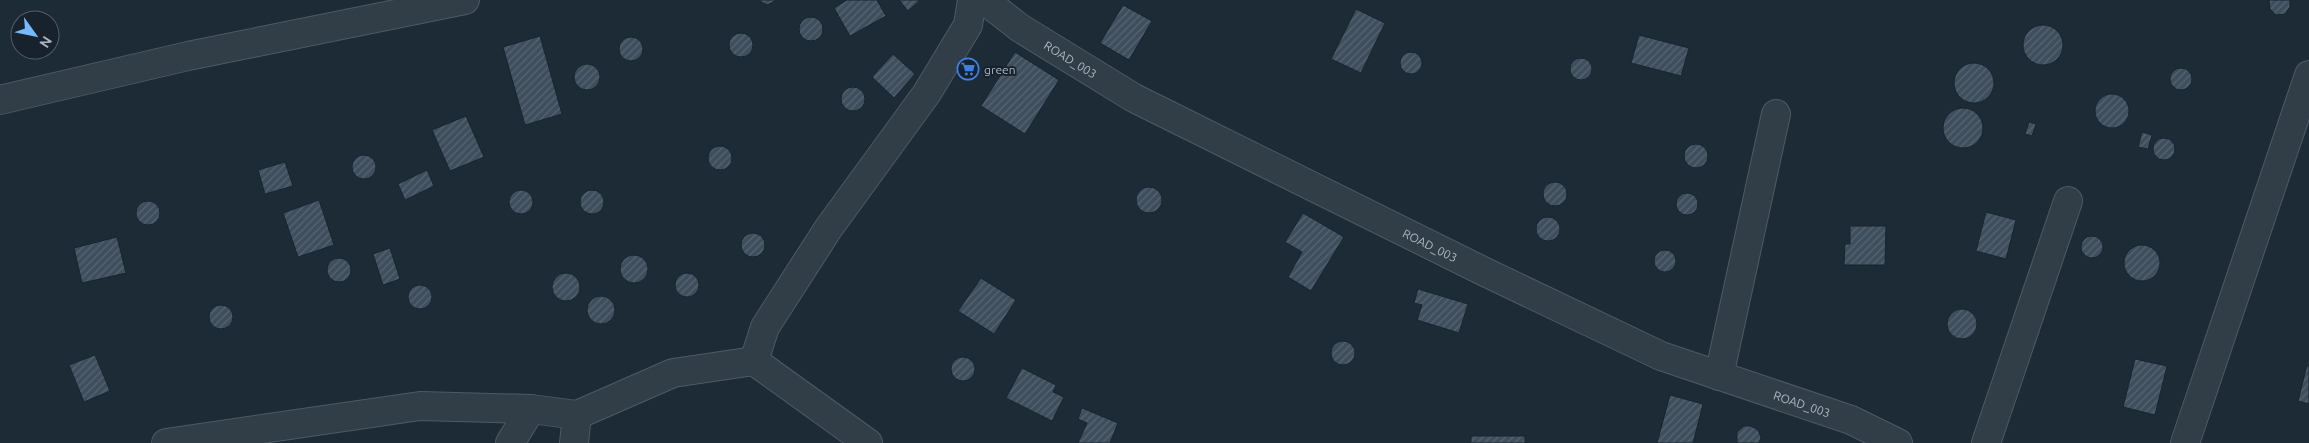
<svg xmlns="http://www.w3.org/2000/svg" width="2309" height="443" viewBox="0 0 2309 443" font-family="Ubuntu,sans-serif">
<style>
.building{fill:url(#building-hatch);stroke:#18242e}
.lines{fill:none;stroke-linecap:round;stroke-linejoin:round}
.street-casing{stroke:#4e5a66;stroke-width:30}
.street{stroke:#313d47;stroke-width:28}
.labels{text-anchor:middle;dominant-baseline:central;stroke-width:4;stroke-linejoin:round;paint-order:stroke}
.street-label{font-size:12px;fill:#aab7c5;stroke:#17222c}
.poi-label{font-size:12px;fill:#aab7c5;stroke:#17222c;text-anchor:start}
</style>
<defs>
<pattern id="building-hatch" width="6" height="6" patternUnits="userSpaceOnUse" patternTransform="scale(1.25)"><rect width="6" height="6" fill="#3e4e5c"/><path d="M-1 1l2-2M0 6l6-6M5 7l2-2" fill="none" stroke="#576572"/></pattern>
</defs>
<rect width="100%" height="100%" fill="#1d2b37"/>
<g class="building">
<path d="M758 0H777L767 5Z"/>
<path d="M847 0H877L886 16 850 36 834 8Z"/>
<path d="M899 0H920L908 11Z"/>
<path d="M2269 0H2290V7L2285 14 2276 15 2270 9Z"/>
<path d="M1123 5 1152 21 1129 60 1100 43Z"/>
<path d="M1356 9 1385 23 1361 73 1331 59Z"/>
<circle cx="811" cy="29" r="12"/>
<circle cx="2043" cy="45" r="20"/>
<circle cx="741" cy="45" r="12"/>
<path d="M1639 35 1689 48 1681 76 1631 63Z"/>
<path d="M540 36 562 114 525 125 503 47Z"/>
<circle cx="631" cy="49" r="12"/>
<path d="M1015 52 1059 80 1025 134 981 106Z"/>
<circle cx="1411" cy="63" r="11"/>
<path d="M893 54 915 74 894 98 872 77Z"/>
<circle cx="1581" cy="69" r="11"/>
<circle cx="1974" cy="83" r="20"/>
<circle cx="587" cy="77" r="13"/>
<circle cx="2181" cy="79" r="11"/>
<circle cx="853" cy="99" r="12"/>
<circle cx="2112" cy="111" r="17"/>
<circle cx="1963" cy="128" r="20"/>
<path d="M466 116 484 157 450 171 432 130Z"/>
<path d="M2029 122 2036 124 2032 136 2025 134Z"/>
<path d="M2142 132 2152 135 2148 149 2138 147Z"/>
<circle cx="2164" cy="149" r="11"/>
<circle cx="1696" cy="156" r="12"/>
<circle cx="720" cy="158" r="12"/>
<circle cx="364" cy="167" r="12"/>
<path d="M285 162 293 186 265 194 258 170Z"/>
<path d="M427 170 434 186 405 200 398 184Z"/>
<circle cx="1555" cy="194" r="12"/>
<circle cx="1149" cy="200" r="13"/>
<circle cx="592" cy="202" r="12"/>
<circle cx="521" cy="202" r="12"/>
<circle cx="1687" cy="204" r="11"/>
<path d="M319 200 334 245 298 257 283 213Z"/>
<circle cx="148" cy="213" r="12"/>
<path d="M1986 212 2016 220 2006 259 1976 251Z"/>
<path d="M1303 213 1344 237 1311 291 1288 277 1302 252 1285 242Z"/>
<circle cx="1548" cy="229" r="12"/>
<path d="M1850 226H1886L1885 265H1844L1845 244H1850Z"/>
<circle cx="753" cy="245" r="12"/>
<circle cx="2092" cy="247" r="11"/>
<path d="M117 237 126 273 82 283 74 248Z"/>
<circle cx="2142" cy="263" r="18"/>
<path d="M390 248 400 279 383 285 373 254Z"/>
<circle cx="1665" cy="261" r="11"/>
<circle cx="634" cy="269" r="14"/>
<circle cx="339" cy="270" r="12"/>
<circle cx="687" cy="285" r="12"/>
<circle cx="566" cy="287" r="14"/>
<path d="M981 278 1016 300 994 334 958 311Z"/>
<circle cx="420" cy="297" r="12"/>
<path d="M1418 289 1468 304 1459 333 1417 320 1422 305 1414 303Z"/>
<circle cx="601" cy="310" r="14"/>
<circle cx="221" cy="317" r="12"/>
<circle cx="1962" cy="324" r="15"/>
<circle cx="1343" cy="353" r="12"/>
<path d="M95 355 110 391 84 402 69 365Z"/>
<circle cx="963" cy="369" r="12"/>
<path d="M2135 359 2167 366 2155 415 2123 407Z"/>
<path d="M2307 365 2309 366V404L2298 401Z"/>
<path d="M1022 368 1056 385 1053 392 1064 397 1052 421 1006 398Z"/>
<path d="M1670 395 1703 404 1693 443H1657Z"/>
<path d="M1082 408 1118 423 1110 443H1078L1087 423 1078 419Z"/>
<path d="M1744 426H1751L1758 430 1761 437 1759 443H1737V432Z"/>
<rect x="1471" y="436" width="54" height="7"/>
</g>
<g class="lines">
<g class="street-casing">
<g id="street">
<path id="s1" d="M984 0 1020 28 1134 98 1487 273 1661 356 1851 420 1898 443"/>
<path d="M0 100 188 56 465 0"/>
<path d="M1719 376 1776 114"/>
<path d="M166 443 420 406 531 409 577 415 673 373 754 361"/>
<path d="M510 443 531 409"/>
<path d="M574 443 577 415"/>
<path d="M868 443 754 361 765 327 828 229 927 93 968 25 972 0"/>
<path d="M1986 443 2068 201"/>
<path d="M2185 443 2309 75"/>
</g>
</g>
<use href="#street" class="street"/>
</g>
<defs>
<g id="supermarket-ring" transform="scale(1.125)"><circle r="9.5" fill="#17222c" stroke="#3f7fe0" stroke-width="1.5"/><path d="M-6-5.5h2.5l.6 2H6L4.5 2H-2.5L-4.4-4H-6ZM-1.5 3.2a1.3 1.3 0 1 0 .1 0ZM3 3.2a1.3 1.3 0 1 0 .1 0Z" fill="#3f7fe0"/></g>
</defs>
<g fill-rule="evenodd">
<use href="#supermarket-ring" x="968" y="69"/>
</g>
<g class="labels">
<g class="street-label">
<text stroke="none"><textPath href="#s1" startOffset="105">ROAD_003</textPath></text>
<text stroke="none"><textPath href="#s1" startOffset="510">ROAD_003</textPath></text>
<text stroke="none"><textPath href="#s1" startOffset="915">ROAD_003</textPath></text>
</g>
<g class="poi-label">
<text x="984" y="69">green</text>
</g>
</g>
<g transform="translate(35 35) rotate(123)"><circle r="24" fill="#17222c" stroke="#525e69"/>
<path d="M0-4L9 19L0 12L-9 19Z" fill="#75b9ff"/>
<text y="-8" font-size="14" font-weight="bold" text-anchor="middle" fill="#aab7c5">N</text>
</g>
</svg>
